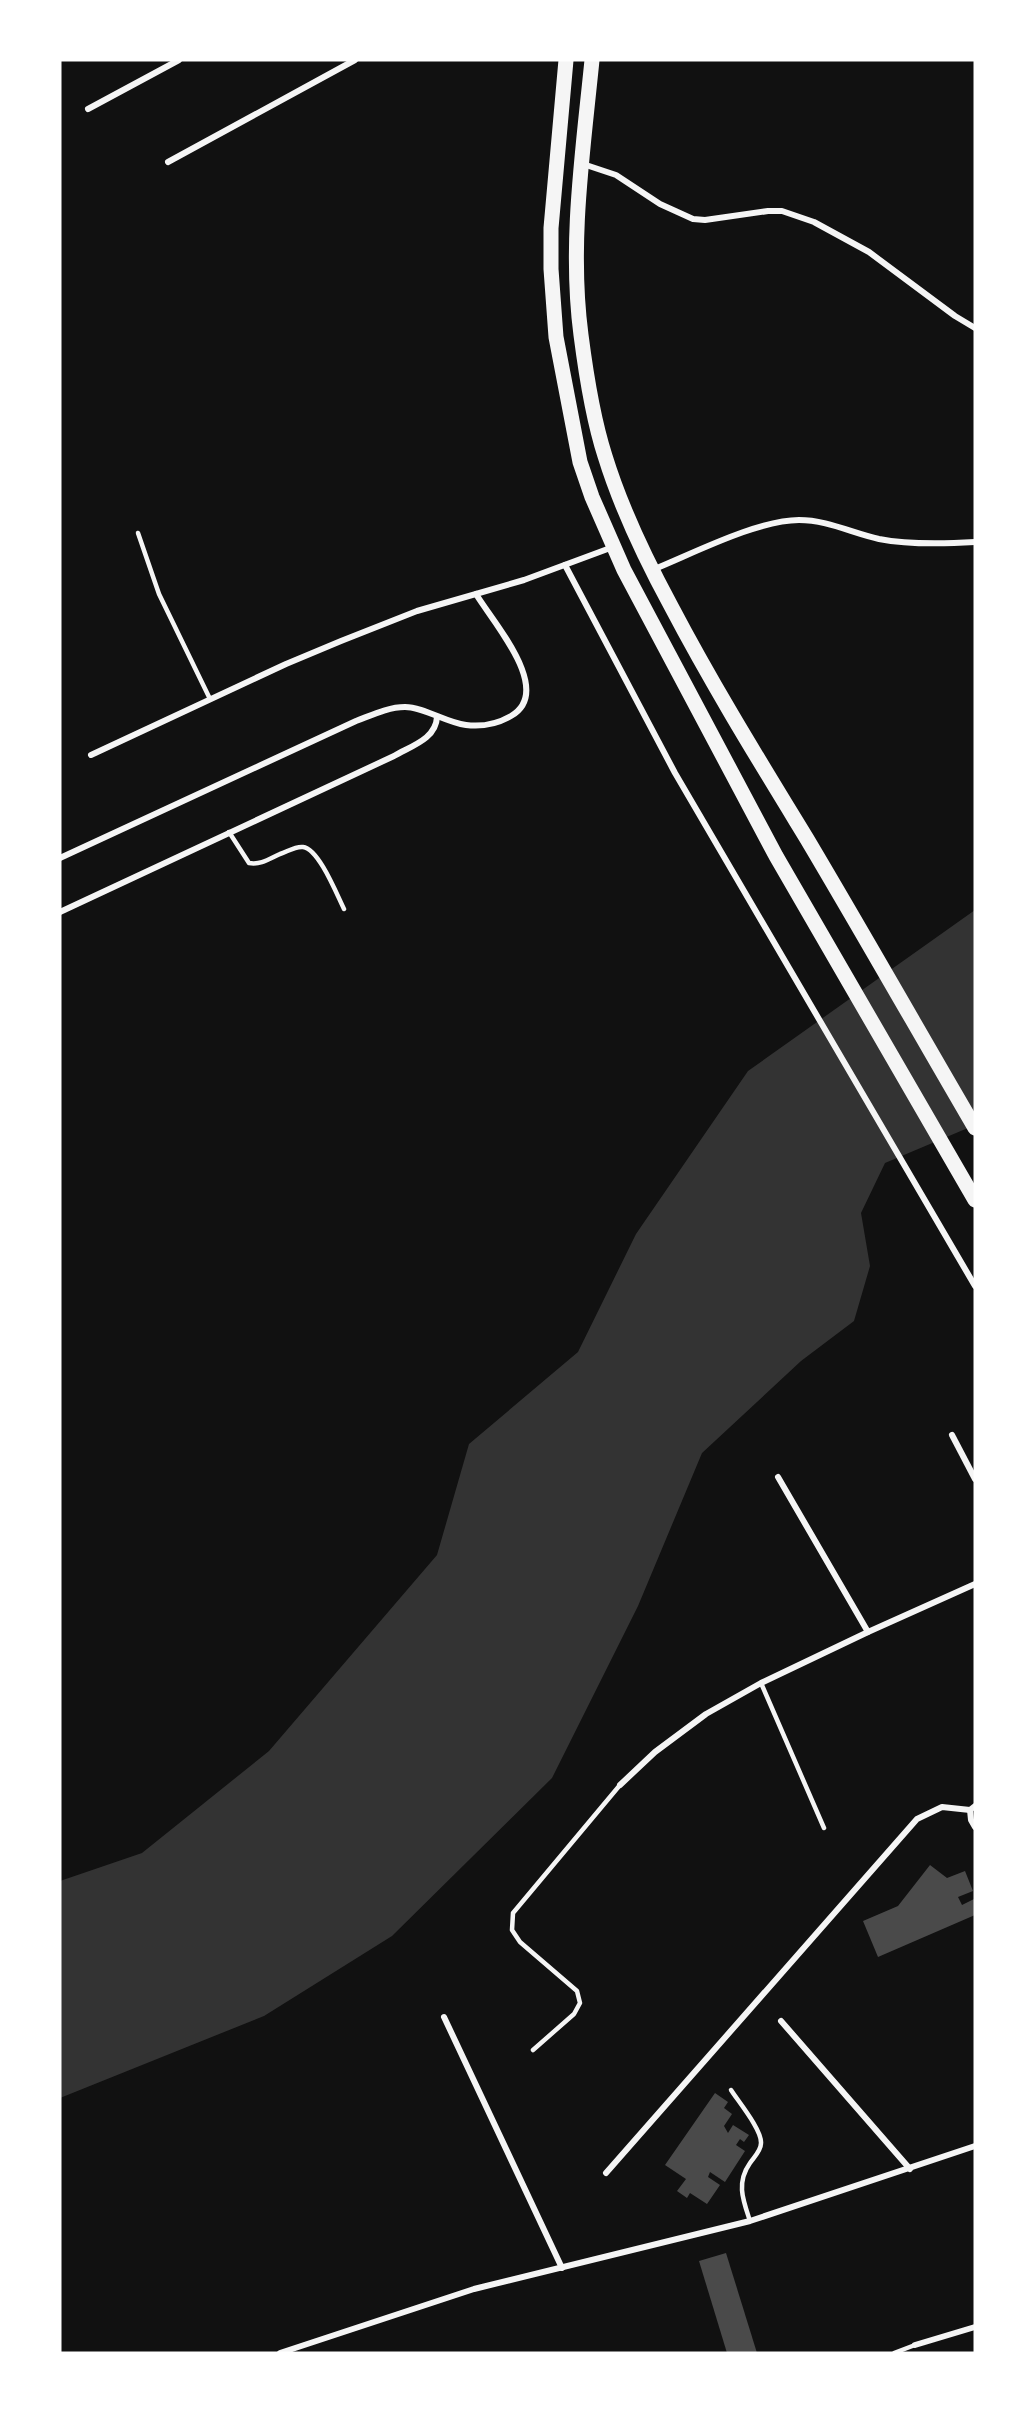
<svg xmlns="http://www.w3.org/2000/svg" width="1035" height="2413" viewBox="0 0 1035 2413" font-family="'Asap Condensed',sans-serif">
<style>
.water{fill:#333}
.building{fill:#4a4a4a}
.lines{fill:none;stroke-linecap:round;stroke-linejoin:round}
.service{stroke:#f5f5f5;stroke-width:4.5}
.minor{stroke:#f5f5f5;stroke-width:6}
.trunk{stroke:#f5f5f5;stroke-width:15}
</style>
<rect width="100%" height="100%" fill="#111"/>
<path class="water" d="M975 910V1125L885 1163 861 1213 870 1266 854 1321 801 1361 702 1453 638 1606 552 1778 392 1936 264 2016 60 2098V1881L142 1853 269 1751 437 1555 469 1444 578 1352 636 1234 748 1071Z"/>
<g class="building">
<path d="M930 1865 947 1878 965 1871 973 1891 958 1897 962 1905 974 1899 975 1915 878 1957 863 1921 898 1906Z"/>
<path d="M715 2093 728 2102 724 2108 732 2114 724 2126 728 2133 733 2125 749 2135 744 2142 740 2139 736 2145 745 2151 725 2182 710 2172 708 2177 720 2185 707 2204 690 2193 687 2198 677 2191 686 2179 665 2165Z"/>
<path d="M726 2253 757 2353H727L699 2261Z"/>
</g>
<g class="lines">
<g class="service">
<path d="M138 533 159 594 210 699"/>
<path d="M229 832 249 863C261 865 269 859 280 854 287 852 295 846 303 847 319 849 337 895 344 909"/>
<path d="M761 1683 824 1828"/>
<path d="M533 2050 574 2014 580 2003 577 1991 520 1942 512 1930 513 1913 620 1785"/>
<path d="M731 2090C738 2101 762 2130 761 2143 761 2151 754 2157 750 2163 736 2183 743 2200 750 2221"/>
<path d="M894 2353 915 2345"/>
</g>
<g class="minor">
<path d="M88 109 179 60"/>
<path d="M168 162 355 60"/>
<path d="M583 164 616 175 660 204 693 219 705 220 768 211H782L814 222 869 252 955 316 975 328"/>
<path d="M565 565 675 773 975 1286"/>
<path d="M652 570C692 554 757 520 799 520 827 520 852 533 879 539 910 545 943 544 975 542"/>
<path d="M91 755 286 664 341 641 417 611 524 580 613 547"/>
<path d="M60 858 356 721C372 715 388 707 405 707 424 707 445 722 466 725 482 727 497 724 511 716 555 691 492 621 476 594"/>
<path d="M60 912 394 756C411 746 436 739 437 717"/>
<path d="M952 1435 975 1479"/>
<path d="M778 1477 868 1632"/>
<path d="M620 1785 655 1752 706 1714 761 1683 868 1632 975 1584"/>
<path d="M975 1806 970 1810 971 1820 975 1827"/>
<path d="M444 2017 562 2268"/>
<path d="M781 2021 910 2169"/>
<path d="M606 2173 917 1819 942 1807 970 1810"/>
<path d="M915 2345 975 2327"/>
<path d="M280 2353 474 2289 750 2221 975 2146"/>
</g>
<g class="trunk">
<path d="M566 60 551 228V269L556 337 580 462 592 497 624 570 776 856 975 1200"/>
<path d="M592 60C583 151 569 244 581 335 586 374 593 419 605 456 621 508 645 558 671 606 713 686 760 762 807 839 864 935 919 1032 975 1128"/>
</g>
</g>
<rect width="1035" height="2413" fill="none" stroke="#ffffff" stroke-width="123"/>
</svg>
